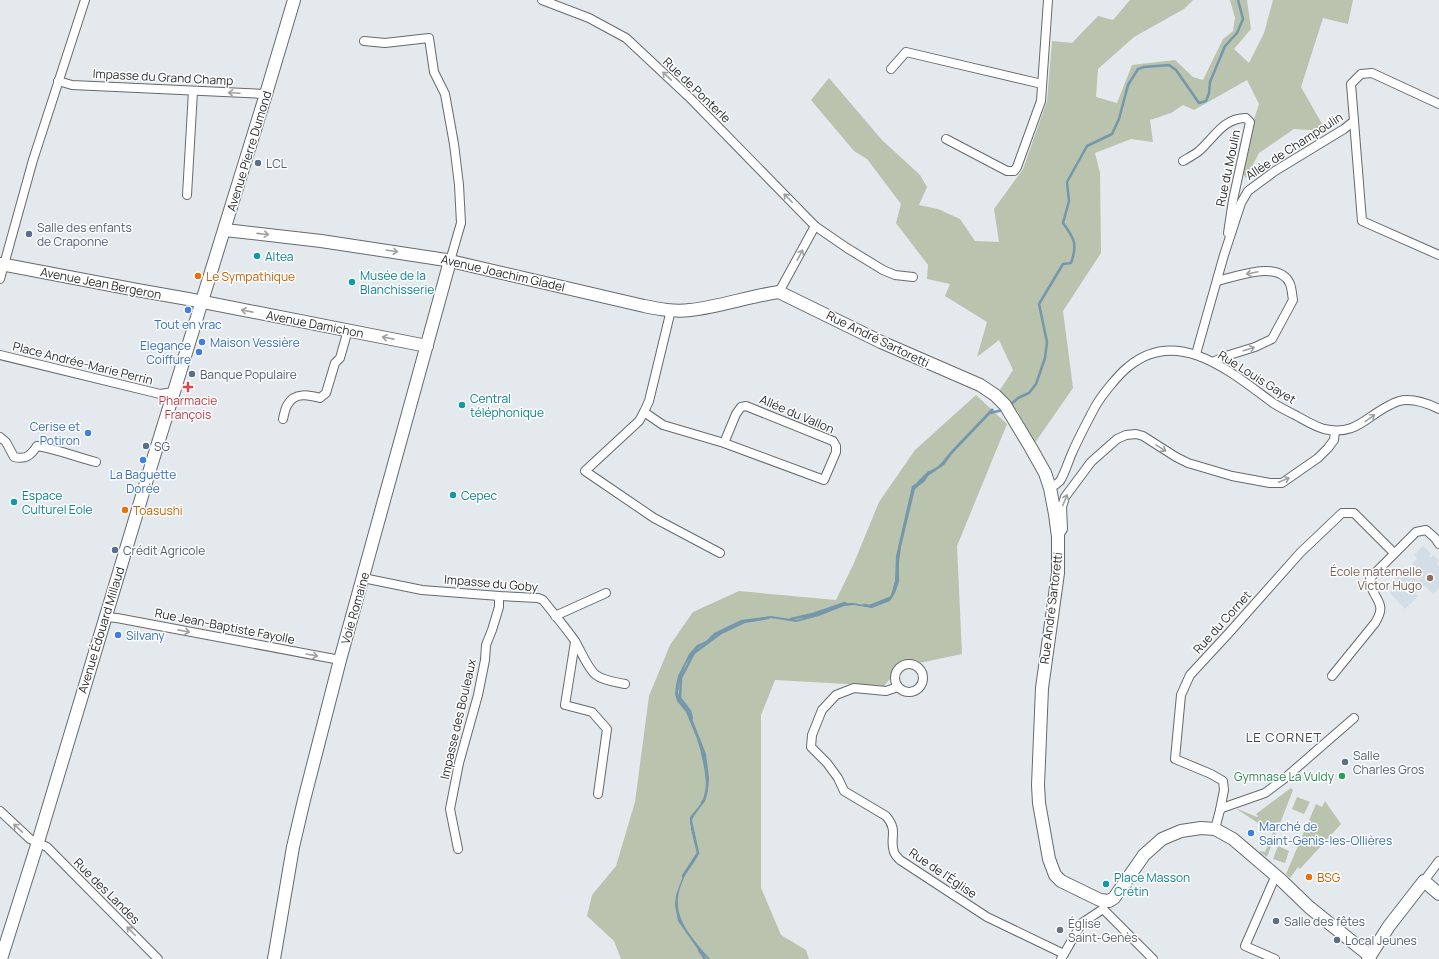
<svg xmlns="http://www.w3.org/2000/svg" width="1439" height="959" viewBox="0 0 1439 959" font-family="Manrope,sans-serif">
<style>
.built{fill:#d2dde6}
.green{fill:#b9c3ae}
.water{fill:#7497ab}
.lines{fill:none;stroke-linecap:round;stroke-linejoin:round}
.stream{stroke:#7497ab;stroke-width:2.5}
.street-casing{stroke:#666a6e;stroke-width:10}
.secondary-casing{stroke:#666a6e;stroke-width:14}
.street{stroke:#fff;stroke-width:8}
.secondary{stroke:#fff;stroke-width:12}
.oneway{stroke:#9fa0a0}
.service-dot{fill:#5c6f8a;stroke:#fff;stroke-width:1.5}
.culture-dot{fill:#0f9aa8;stroke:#fff;stroke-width:1.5}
.food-dot{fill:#e8710a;stroke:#fff;stroke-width:1.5}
.shop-dot{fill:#3f7fe0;stroke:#fff;stroke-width:1.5}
.health-dot{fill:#e0444e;stroke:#fff;stroke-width:1.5}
.education-dot{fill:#8d6e63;stroke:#fff;stroke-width:1.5}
.leisure-dot{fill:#2e9e5b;stroke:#fff;stroke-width:1.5}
.worship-dot{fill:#6b7280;stroke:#fff;stroke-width:1.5}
.labels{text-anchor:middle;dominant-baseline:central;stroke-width:3;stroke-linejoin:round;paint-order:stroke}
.street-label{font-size:12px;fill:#292b2d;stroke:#fff}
.service-label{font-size:12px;fill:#4e5e75;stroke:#fff;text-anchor:start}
.culture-label{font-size:12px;fill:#0d838f;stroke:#fff;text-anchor:start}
.food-label{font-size:12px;fill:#c56008;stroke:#fff;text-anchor:start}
.shop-label{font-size:12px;fill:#366cbe;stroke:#fff;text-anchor:start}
.health-label{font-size:12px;fill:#be3a42;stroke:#fff}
.education-label{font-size:12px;fill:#785e54;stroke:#fff;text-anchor:end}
.leisure-label{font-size:12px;fill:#27864d;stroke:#fff;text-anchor:end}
.worship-label{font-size:12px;fill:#5b616d;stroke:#fff;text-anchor:start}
.neighbourhood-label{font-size:13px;letter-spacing:1px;fill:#42464a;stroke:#fff}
</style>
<rect width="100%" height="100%" fill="#e4e9ee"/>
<path class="built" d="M1423 546 1431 553 1429 556 1431 558 1433 555 1439 561 1436 564 1439 567V588L1433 594 1424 585 1415 593 1418 596 1405 609 1390 593 1398 585 1394 580 1406 568 1417 580 1423 575 1412 564 1417 559 1414 555Z"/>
<g class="green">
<path d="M1130 0H1193L1184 9 1134 37 1098 69 1096 97 1117 103 1132 65 1175 60 1193 77 1203 80 1223 39 1233 31 1235 18 1230 0H1247L1251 29 1234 49 1249 63 1264 33 1273 0H1353L1348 24 1323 18 1301 87 1326 131 1294 129 1259 153 1246 178 1237 165 1245 147 1259 104 1247 80 1194 110 1183 105 1171 113 1150 120 1153 142 1131 139 1095 153 1100 173 1101 253 1063 311 1073 388 1032 447 1018 412 998 393 1013 370 999 340 977 357 987 322 945 296 950 284 927 279 928 265 896 223 901 204 867 159 854 151 811 100 829 78 882 140 920 175 927 187 919 205 938 209 960 219 975 241 999 242 994 209 1023 169 1047 101 1052 41 1072 43 1098 16 1113 20Z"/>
<path d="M976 395 1007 424 957 546 962 654 900 667 884 686 775 680 761 715V888L781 935 806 950 809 959H621L614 941 587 916 592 895 616 866 635 802 649 696 670 645 693 612 739 591 836 600 854 563 879 502 915 450Z"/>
<path d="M1291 788 1293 790 1267 857 1260 852V851L1265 852 1273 833 1235 808 1257 817 1258 816 1256 814Z"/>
<path d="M1297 797 1310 802 1304 814 1292 809Z"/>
<path d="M1325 801 1341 824 1300 869 1298 867 1290 878 1286 874 1316 804 1322 807Z"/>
<path d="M1278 846 1289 851 1285 863 1273 859Z"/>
</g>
<path class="water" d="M992 408 994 410 952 454 944 465 928 476 925 481 915 489 901 547 899 562V582L895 593 890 601 872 608 854 605 844 606 819 616 796 622 771 618 739 623 716 635 709 641 698 648 693 654 686 664 681 676 678 692 680 700 689 711 706 754 709 778 708 789 705 801 694 816 692 820 699 853C696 861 690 867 686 874 666 911 686 931 710 959H708L699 951 678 921 675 905 676 895 684 873 698 853 690 823V817L704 800 707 781 706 769 697 739 686 712 677 701 675 694 676 685 678 676 689 654 697 645 706 641 714 633 741 620 771 616 797 620 843 603H853L871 606 890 598 895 581 896 556 912 486 922 480 928 472 937 467 943 461 951 451Z"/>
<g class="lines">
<g class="stream">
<path d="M1009 406 1018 398 1029 393 1036 384 1045 358 1047 342 1039 304 1063 264 1071 263C1078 244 1074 238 1063 223L1069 201 1067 182 1087 146 1112 134 1119 119 1128 85 1138 69 1144 67 1169 65 1176 70 1199 103 1206 101 1209 93 1210 82 1225 46 1237 33 1243 19 1238 0"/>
<path d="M990 413 1003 410"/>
<path d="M918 483 929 472"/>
<path d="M864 605 870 606 890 598 891 597"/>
<path d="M791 619 813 614 845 603"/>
<path d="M692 718 690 711 680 698 681 678 694 653 721 633 744 622 768 618"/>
<path d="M702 803C711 790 706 768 702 753"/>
<path d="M683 876 698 853 692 828"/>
<path d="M699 950 705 959"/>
</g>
<g class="street-casing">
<g id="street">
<path d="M542 0 589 18 626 38 689 97 815 226 847 248 883 270 895 275 913 277"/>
<path d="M364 41 385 43 429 38 434 72 445 94 454 144 459 185 461 223 450 261"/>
<path d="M891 69 906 52 1042 84"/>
<path d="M58 81 72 85 266 94"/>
<path d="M1354 121 1362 221 1439 255"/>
<path d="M946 139 1007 171H1014L1017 167 1041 101 1048 0"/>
<path d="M1183 161C1188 158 1194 155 1199 151 1214 138 1223 118 1246 118L1250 122 1233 200 1228 233"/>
<path d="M187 195 193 91"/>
<path d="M0 279 33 160 85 0"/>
<path d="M779 292 815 226"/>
<path d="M671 310 649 401 644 412 639 421 585 471 654 518 720 553"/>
<path d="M1196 354 1224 255 1241 203 1248 191 1275 171 1344 129 1354 121 1351 84 1361 74 1372 73 1439 104"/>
<path d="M0 355 160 394 174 392"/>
<path d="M1213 362 1226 356 1255 347 1272 339 1293 300C1292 295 1292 289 1290 284 1280 259 1236 277 1217 281"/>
<path d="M644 412 663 425 724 443 824 480 836 452V446L833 441 746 406 741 407 736 414 724 443"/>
<path d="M283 419C284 415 285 408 288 404 295 392 309 395 320 398L326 393 335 363 340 358 348 330"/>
<path d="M0 437 6 442 14 457C26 460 31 455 37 446 57 449 76 457 96 462"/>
<path d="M1050 488C1054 486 1057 484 1060 481 1065 473 1068 462 1072 453 1079 437 1087 422 1095 407 1101 396 1118 375 1128 367 1178 325 1232 373 1273 403 1281 408 1289 412 1297 416 1306 421 1314 426 1324 429 1356 436 1365 417 1390 405 1395 402 1401 400 1407 400 1418 400 1429 404 1439 409"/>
<path d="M1058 537 1063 529 1062 507 1065 497 1091 462 1117 439 1126 435 1136 434 1143 436 1176 457 1188 463 1232 476 1270 483H1282L1318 458 1328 448 1334 440 1335 431"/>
<path d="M363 578 422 590 499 596 538 598 543 600C554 614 565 627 575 641 581 651 588 669 596 675 604 681 616 682 625 684"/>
<path d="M555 616 606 593"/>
<path d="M105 617 117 618 340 660"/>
<path d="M575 642 565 705 592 712 607 729 598 794"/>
<circle cx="909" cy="678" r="14"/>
<path d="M1332 676 1375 623C1387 604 1376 602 1370 584V579L1373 575 1416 532 1426 530 1435 538 1439 544"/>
<path d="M898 687 886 691 854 688 836 695 822 710 812 735 811 747 827 763 838 778 844 791 886 816C899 831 889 838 894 852 895 855 898 858 900 860L987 917 1064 954"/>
<path d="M1220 810 1224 790 1223 781 1211 774 1175 759 1181 695 1190 675 1228 634 1300 553 1342 513H1354L1394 553"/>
<path d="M0 811 30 839 47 847 158 959"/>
<path d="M1215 829 1220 810 1222 808 1265 793 1285 778 1354 718"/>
<path d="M458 849 450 809 459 763 478 695 485 660 486 645 492 630 499 607V596"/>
<path d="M1424 881 1439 861"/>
<path d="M1103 909 1153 959"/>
<path d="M1061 959 1082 923 1103 909 1104 902"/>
<path d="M1275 959 1245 946 1276 875"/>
</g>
</g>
<g class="secondary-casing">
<g id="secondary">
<path d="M225 230 321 241 446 260 644 306C659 309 674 312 690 310 720 307 749 296 779 292L881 342 980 385 995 395 1005 405 1031 448 1045 473 1050 488 1055 514 1058 537V573L1042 688 1038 785 1039 803 1049 859 1055 875 1061 881 1100 900 1109 901 1114 898 1144 855 1162 839 1181 831 1201 828 1215 829 1233 839 1281 880 1309 907 1370 956"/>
<path d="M0 264 137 290 188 299 427 346"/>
<path d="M1 959 38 842 151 466 266 94 294 0"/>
<path d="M274 959 293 847 304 800 340 660 450 261"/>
<path d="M1368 959 1389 926 1424 881 1439 894"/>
</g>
</g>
<use href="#street" class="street"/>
<use href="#secondary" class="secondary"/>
</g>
<defs><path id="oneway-shaft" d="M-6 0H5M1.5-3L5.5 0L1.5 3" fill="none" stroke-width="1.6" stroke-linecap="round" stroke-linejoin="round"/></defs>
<g class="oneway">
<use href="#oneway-shaft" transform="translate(667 76) rotate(-137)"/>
<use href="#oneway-shaft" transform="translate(234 93) rotate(-177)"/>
<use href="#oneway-shaft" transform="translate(788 198) rotate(-134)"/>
<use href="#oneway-shaft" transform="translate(263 234) rotate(6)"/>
<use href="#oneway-shaft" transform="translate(392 251) rotate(9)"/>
<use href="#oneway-shaft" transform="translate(800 255) rotate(-61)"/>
<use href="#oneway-shaft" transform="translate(1252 273) rotate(168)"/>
<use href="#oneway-shaft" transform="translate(247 311) rotate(-169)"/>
<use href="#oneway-shaft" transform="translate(388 338) rotate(-169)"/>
<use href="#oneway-shaft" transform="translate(1249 349) rotate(-17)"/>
<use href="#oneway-shaft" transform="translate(1370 418) rotate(-36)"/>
<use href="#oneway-shaft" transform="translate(1161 448) rotate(32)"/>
<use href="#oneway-shaft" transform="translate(1284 480) rotate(-22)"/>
<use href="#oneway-shaft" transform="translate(1065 500) rotate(-68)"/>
<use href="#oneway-shaft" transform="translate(184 631) rotate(11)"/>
<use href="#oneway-shaft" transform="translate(312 655) rotate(10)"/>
<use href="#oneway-shaft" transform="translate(18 828) rotate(-137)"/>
<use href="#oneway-shaft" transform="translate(131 931) rotate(-134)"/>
</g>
<g class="service-dot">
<circle cx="258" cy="163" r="4"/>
<circle cx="29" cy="234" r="4"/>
<circle cx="192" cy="374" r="4"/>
<circle cx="146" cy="446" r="4"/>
<circle cx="115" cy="550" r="4"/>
<circle cx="1345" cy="762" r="4"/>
<circle cx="1276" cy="921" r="4"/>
<circle cx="1337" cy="940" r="4"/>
</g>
<g class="culture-dot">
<circle cx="257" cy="256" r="4"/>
<circle cx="352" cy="282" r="4"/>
<circle cx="462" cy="405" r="4"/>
<circle cx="453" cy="495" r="4"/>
<circle cx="14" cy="502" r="4"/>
<circle cx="1106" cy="884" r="4"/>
</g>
<g class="food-dot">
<circle cx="198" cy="276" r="4"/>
<circle cx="125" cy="510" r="4"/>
<circle cx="1309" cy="877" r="4"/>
</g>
<g class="shop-dot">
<circle cx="188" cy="310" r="4"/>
<circle cx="202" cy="342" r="4"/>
<circle cx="199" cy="352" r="4"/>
<circle cx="88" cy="433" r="4"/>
<circle cx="143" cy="460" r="4"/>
<circle cx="118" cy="635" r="4"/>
<circle cx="1251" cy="833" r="4"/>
</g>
<path class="health-dot" d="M186 381h4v4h4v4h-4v4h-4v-4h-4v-4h4z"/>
<circle class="education-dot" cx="1430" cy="578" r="4"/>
<circle class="leisure-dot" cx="1342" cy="776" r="4"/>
<circle class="worship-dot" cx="1060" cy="930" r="4"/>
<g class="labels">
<g class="street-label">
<text transform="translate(163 77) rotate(3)">Impasse du Grand Champ</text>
<text transform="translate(697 90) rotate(44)">Rue de Ponterle</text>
<text transform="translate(1294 146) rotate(-33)">Allée de Champoulin</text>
<text transform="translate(249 151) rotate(-73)">Avenue Pierre Dumond</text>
<text transform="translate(1228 168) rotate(-78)">Rue du Moulin</text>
<text transform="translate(503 273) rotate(13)">Avenue Joachim Gladel</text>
<text transform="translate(101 283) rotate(11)">Avenue Jean Bergeron</text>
<text transform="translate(315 324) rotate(11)">Avenue Damichon</text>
<text transform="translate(878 339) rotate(26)">Rue André Sartoretti</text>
<text transform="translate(83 363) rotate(14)">Place Andrée-Marie Perrin</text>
<text transform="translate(1257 377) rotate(32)">Rue Louis Gayet</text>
<text transform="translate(797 414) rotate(23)">Allée du Vallon</text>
<text transform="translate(491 583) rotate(5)">Impasse du Goby</text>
<text transform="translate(355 608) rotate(-74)">Voie Romaine</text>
<text transform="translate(1051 608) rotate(-83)">Rue André Sartoretti</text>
<text transform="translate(1222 622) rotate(-48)">Rue du Cornet</text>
<text transform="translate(225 626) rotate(11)">Rue Jean-Baptiste Fayolle</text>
<text transform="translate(101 630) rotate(-73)">Avenue Édouard Millaud</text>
<text transform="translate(458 719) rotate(-77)">Impasse des Bouleaux</text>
<text transform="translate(943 873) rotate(34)">Rue de l'Église</text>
<text transform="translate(107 891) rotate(45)">Rue des Landes</text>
</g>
<g class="service-label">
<text x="266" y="163">LCL</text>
<text x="37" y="227">Salle des enfants<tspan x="37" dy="14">de Craponne</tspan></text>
<text x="200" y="374">Banque Populaire</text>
<text x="154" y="446">SG</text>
<text x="123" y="550">Crédit Agricole</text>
<text x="1353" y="755">Salle<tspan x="1353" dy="14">Charles Gros</tspan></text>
<text x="1284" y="921">Salle des fêtes</text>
<text x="1345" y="940">Local Jeunes</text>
</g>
<g class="culture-label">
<text x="265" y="256">Altea</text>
<text x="360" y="275">Musée de la<tspan x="360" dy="14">Blanchisserie</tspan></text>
<text x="470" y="398">Central<tspan x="470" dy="14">téléphonique</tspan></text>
<text x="22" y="495">Espace<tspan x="22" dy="14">Culturel Eole</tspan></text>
<text x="461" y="495">Cepec</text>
<text x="1114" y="877">Place Masson<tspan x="1114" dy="14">Crétin</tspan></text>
</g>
<g class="food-label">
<text x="206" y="276">Le Sympathique</text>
<text x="133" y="510">Toasushi</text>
<text x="1317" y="877">BSG</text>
</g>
<g class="shop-label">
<text x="188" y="324" text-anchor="middle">Tout en vrac</text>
<text x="210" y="342">Maison Vessière</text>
<text x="191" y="345" text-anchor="end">Elegance<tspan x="191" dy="14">Coiffure</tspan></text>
<text x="80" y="426" text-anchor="end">Cerise et<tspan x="80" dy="14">Potiron</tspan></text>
<text x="143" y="474" text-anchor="middle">La Baguette<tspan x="143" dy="14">Dorée</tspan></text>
<text x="126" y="635">Silvany</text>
<text x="1259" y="826">Marché de<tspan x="1259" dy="14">Saint-Genis-les-Ollières</tspan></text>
</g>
<g class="health-label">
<text x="188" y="400">Pharmacie<tspan x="188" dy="14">François</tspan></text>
</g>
<g class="education-label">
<text x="1422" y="571">École maternelle<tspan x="1422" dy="14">Victor Hugo</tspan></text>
</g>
<g class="leisure-label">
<text x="1334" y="776">Gymnase La Vuldy</text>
</g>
<g class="worship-label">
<text x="1068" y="923">Église<tspan x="1068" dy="14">Saint-Genès</tspan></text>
</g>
<g class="neighbourhood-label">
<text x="1284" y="737">LE CORNET</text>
</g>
</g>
</svg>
